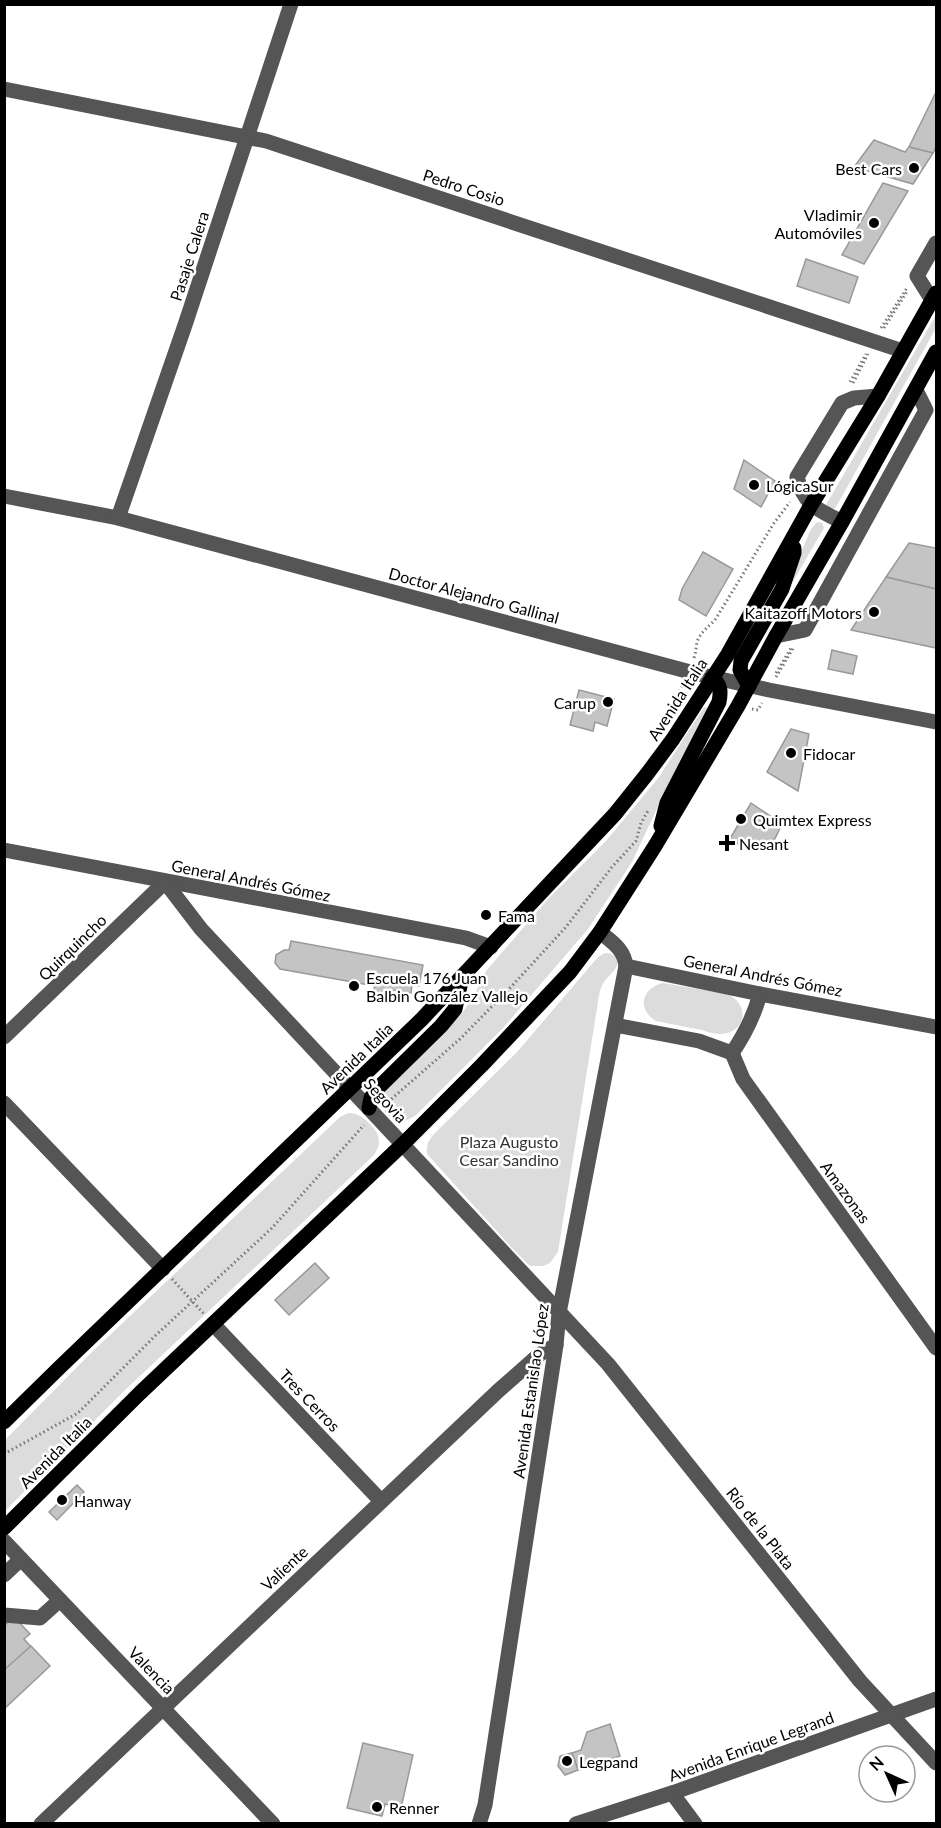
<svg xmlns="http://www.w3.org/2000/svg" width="941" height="1828" viewBox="0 0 941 1828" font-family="Lato,sans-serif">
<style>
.green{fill:#dcdcdc}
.building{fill:#c4c4c4;stroke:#999;stroke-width:1.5}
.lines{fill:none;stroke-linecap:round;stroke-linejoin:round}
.path{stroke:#777;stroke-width:3;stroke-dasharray:1.5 3;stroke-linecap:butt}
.minor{stroke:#555;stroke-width:15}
.major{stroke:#000;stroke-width:15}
.poi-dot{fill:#000;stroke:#fff;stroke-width:2}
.labels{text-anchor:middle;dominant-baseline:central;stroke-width:5;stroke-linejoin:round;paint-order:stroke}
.poi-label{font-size:16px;fill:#000;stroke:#fff;text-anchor:start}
.street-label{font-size:16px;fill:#000;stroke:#fff}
.park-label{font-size:16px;fill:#333;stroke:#fff}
</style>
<rect width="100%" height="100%" fill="#fff"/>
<g class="green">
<path d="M936 315V328L836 507 833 509 827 507 826 505Z"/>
<path d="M817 522 822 523 824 528 746 663 785 590 811 529Z"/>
<path d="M704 707 709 708 669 783 632 862 588 929 503 1028 416 1115C399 1127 391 1121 381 1106L382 1098 386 1088 463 1012 472 999 486 971 549 898 606 841 659 777Z"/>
<path d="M605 953C612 953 615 956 618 962 616 971 609 975 604 982 600 988 599 995 598 1002L558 1252 550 1263 543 1266H530L513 1249 427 1154C426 1144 429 1139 436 1132L518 1051 598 957Z"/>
<path d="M663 983 727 994C752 1005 745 1034 720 1034 714 1034 707 1032 702 1030 686 1027 671 1024 656 1021 636 1009 642 988 663 983Z"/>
<path d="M348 1113C358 1113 363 1117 370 1124 380 1134 382 1143 374 1155L123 1392 5 1511V1440L91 1353 340 1117Z"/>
</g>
<g class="building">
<path d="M936 92V147L933 153 909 147Z"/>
<path d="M874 140 905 152 909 147 933 153 913 184 854 167Z"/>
<path d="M883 183 908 191 864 264 842 255Z"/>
<path d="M806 259 858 277 849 303 797 286Z"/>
<path d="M744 460 775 481 761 507 734 489Z"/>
<path d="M909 543 936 548V589L886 577Z"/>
<path d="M703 552 733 569 706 616 679 600 682 589Z"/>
<path d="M886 577 936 589V648L851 630Z"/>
<path d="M832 650 857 656 853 674 828 669Z"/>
<path d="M579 690 614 699 607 726 595 722 593 731 570 725Z"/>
<path d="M791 729 809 734 798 791 767 772Z"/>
<path d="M751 803 782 824 770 849 728 842Z"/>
<path d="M291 941 423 965 419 986 412 985 411 993 393 990 389 998 382 1001 377 999 375 996 373 992 375 986 280 969 275 963 276 955 284 950H289Z"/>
<path d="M315 1263 329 1278 289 1315 275 1300Z"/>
<path d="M77 1485 84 1492 57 1520 49 1512Z"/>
<path d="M14 1617 30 1634 24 1639 32 1648 14 1665 13 1663 4 1672V1626Z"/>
<path d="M31 1646 50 1666 4 1709V1670Z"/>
<path d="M610 1724 620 1756 578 1770 572 1753 581 1750 587 1732Z"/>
<path d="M363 1743 413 1755 401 1808 385 1804 382 1816 347 1808Z"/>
<path d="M572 1753 578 1770 565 1775 558 1766 560 1756Z"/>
</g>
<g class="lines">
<g class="path">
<path d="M881 328 907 288"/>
<path d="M884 328 908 290"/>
<path d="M850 382 866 354"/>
<path d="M853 383 868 354"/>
<path d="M694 658C696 652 696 647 697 642 700 633 708 627 715 620L774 523 790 502"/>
<path d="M776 673 791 648"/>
<path d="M776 677 794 647"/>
<path d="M682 686 678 694 684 695"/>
<path d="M752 709 758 710 762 703"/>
<path d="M388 1102 460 1039 511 987 566 927 612 867 636 841 641 823 649 809"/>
<path d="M172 1279 204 1314"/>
<path d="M4 1454 78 1413 156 1335 272 1228 364 1125"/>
</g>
<g class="minor">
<path d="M4 89 266 141 903 351"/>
<path d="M932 300 917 276 936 243"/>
<path d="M4 496 118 518 694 673 769 690 936 722"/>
<path d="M118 518 185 325 291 4"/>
<path d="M842 522C818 509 805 507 797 477L842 403 854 398 878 396"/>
<path d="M776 636 805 630 926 410 916 390"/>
<path d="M4 850 466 938 491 947"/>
<path d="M626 966 760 994 936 1027"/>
<path d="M615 1025 699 1041 732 1053 743 1079 936 1348"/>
<path d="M4 1037 165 882 201 929 608 1364 860 1681 936 1763"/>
<path d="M732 1053C745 1034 754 1016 760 994"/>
<path d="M4 1103 163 1269"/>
<path d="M213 1324 381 1501"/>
<path d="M4 1541 273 1824"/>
<path d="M4 1575 21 1559"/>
<path d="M4 1615 40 1618 60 1600"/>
<path d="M672 1793 695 1824"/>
<path d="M41 1824 498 1391 540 1354 556 1345"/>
<path d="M479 1824 485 1805 556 1345 559 1313 626 966C624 949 612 942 600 932"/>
<path d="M576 1824 672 1793 936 1699"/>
</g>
<g class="major">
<path d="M749 686 740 670 741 661 782 589 794 553V548"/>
<path d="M661 826 667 803 719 702C721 692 721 684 712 678"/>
<path d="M369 1108 371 1098 377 1089 441 1026 455 1009 462 977"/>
<path d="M4 1422 59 1368 422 1019 615 814 647 774 673 739 728 654 811 505 878 396 936 293"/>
<path d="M4 1528 140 1393 403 1144 482 1065 570 972 600 932 655 846 738 706 776 636 842 522 936 352"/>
</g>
</g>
<g class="poi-dot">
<circle cx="914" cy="168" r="6"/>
<circle cx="874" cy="223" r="6"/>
<circle cx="754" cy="485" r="6"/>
<circle cx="874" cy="612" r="6"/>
<circle cx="608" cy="702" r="6"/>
<circle cx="791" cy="753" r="6"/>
<circle cx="741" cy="819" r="6"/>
<path d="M724 834h6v6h6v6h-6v6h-6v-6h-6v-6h6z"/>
<circle cx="486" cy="915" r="6"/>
<circle cx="354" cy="986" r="6"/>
<circle cx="62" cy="1500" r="6"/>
<circle cx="567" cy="1761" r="6"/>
<circle cx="377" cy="1807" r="6"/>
</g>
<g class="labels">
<g class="poi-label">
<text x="902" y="168" text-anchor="end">Best Cars</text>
<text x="862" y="214" text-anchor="end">Vladimir<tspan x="862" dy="18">Automóviles</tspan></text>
<text x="766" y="485">LógicaSur</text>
<text x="862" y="612" text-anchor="end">Kaitazoff Motors</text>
<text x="596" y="702" text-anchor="end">Carup</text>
<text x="803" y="753">Fidocar</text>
<text x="753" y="819">Quimtex Express</text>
<text x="739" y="843">Nesant</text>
<text x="498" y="915">Fama</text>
<text x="366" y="977">Escuela 176 Juan<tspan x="366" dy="18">Balbin González Vallejo</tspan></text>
<text x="74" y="1500">Hanway</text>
<text x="579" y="1761">Legpand</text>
<text x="389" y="1807">Renner</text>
</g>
<g class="street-label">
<text transform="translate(464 187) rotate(18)">Pedro Cosio</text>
<text transform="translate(189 256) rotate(-72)">Pasaje Calera</text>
<text transform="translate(474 595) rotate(15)">Doctor Alejandro Gallinal</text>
<text transform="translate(677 699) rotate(-57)">Avenida Italia</text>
<text transform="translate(251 880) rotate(11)">General Andrés Gómez</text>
<text transform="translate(72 947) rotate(-44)">Quirquincho</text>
<text transform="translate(763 975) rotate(11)">General Andrés Gómez</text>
<text transform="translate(356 1058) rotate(-44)">Avenida Italia</text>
<text transform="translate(386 1100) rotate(47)">Segovia</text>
<text transform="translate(846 1192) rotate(54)">Amazonas</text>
<text transform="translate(530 1391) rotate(-82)">Avenida Estanislao López</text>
<text transform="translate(310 1400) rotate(46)">Tres Cerros</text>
<text transform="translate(55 1452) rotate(-45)">Avenida Italia</text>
<text transform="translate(761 1528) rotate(52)">Río de la Plata</text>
<text transform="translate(284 1568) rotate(-43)">Valiente</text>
<text transform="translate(152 1670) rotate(46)">Valencia</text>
<text transform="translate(751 1746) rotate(-20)">Avenida Enrique Legrand</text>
</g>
<g class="park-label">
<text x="509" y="1141">Plaza Augusto<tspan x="509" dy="18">Cesar Sandino</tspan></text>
</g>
</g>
<rect width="941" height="1828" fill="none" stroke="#000000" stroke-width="12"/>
<g transform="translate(887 1774) rotate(315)"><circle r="28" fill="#ffffff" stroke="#999999" stroke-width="1.5"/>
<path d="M0-4.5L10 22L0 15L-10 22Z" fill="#000000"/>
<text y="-9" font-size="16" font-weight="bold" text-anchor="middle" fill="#000000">N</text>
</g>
</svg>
